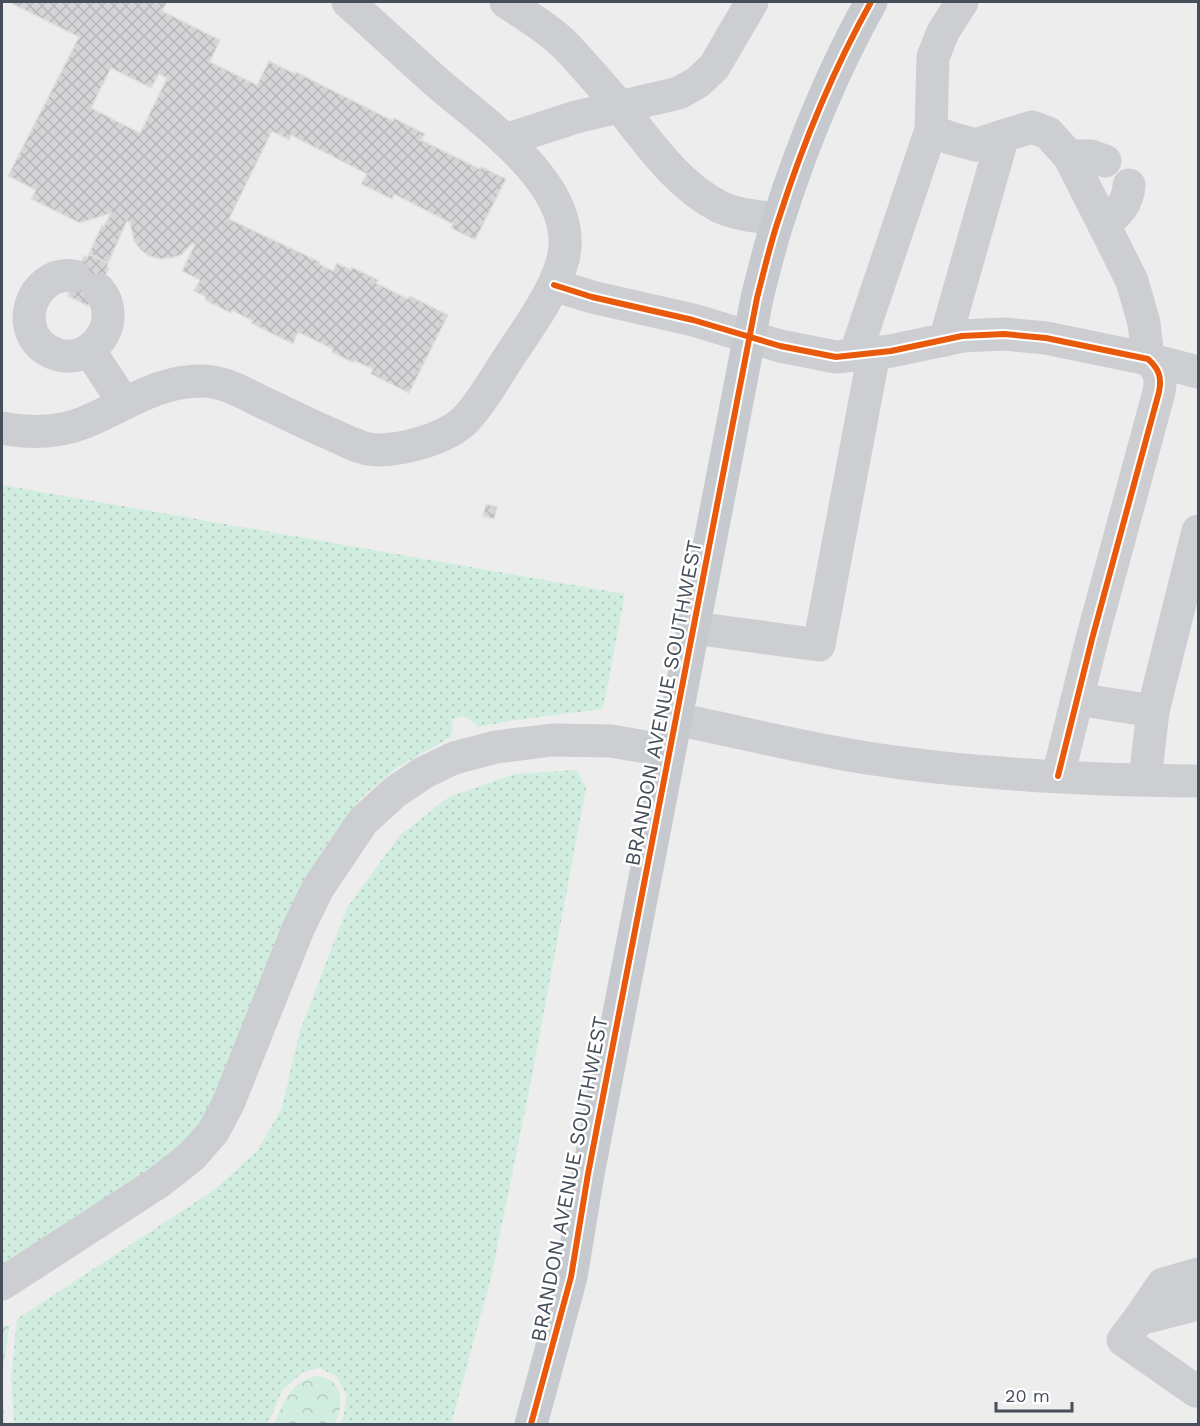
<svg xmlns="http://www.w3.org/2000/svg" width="1200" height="1426" viewBox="0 0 1200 1426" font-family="'Work Sans',sans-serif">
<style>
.grass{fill:url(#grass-dots)}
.forest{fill:url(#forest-crowns)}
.building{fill:url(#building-cross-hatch);stroke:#dfdfe0;stroke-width:1.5;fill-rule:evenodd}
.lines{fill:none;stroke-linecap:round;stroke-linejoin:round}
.minor{stroke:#ccced1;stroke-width:33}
.major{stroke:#c6c9ce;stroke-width:33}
.cycleway-casing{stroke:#fff;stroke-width:10}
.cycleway{stroke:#e8590c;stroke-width:6}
.labels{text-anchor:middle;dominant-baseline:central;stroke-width:5;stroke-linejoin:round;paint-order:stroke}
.street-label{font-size:21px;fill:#454e59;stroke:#fff}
</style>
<defs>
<pattern id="grass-dots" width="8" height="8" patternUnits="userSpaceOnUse" patternTransform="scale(1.5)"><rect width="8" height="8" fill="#d1eddf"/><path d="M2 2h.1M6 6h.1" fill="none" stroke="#b5cdc2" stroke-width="1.8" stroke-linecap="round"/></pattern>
<pattern id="forest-crowns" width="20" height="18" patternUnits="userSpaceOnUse" patternTransform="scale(1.5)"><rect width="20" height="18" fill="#d1eddf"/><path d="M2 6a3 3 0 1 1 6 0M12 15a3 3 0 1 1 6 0" fill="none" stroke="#b5cdc2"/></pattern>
<pattern id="building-cross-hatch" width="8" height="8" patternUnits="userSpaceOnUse" patternTransform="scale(1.5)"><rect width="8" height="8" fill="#d5d5d7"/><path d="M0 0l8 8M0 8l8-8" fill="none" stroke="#b8b8bb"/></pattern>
</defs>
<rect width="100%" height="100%" fill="#eeeded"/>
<g class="grass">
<path d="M2 485 625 594 603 709 515 720 478 727 465 716 453 719 451 737 398 767 361 798 330 840 300 890 271 952 219 1098 186 1145 2 1267Z"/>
<path d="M577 770 586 788 530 1086 491 1278 451 1424H340L343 1419 347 1395 336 1376 319 1368 303 1372 282 1390 268 1424H14L11 1379 17 1319 214 1190 257 1151 281 1110 300 1031 347 908 399 836 449 797 514 774Z"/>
</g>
<g class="forest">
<path d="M2 1324 9 1326 2 1380 5 1424H2Z"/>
<path d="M318 1376C322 1377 329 1379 332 1381 344 1392 342 1413 334 1424H274C285 1401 290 1381 318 1376Z"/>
</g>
<g class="building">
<path d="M9 2H167L162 11 220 40 210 62 257 85 269 61 295 74 296 72 393 121 394 118 425 134 421 140 480 169 482 167 506 179 475 240 451 228 453 224 394 194 392 199 361 184 367 174 291 135 289 140 272 131 229 219 320 262 319 264 333 271 337 263 351 270 352 267 378 280 376 283 408 299 410 296 448 315 409 393 371 374 373 369 355 361 354 363 332 352 333 349 298 332 293 344 251 323 253 321 232 310 231 313 205 300 206 297 194 291 200 280 182 271 195 244 193 243 181 255 170 258 160 259 149 256 141 250 134 241 130 223 127 221 108 263 89 254 102 225 104 226 111 213 80 223 31 199 36 190 8 176 79 37ZM111 68 151 88 159 74 167 78 140 133 91 108Z"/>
<path d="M89 254 108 263 107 267 109 268 92 304 89 303 88 306 68 296 69 293 67 292 84 256 87 257Z"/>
<path d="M486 504 497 507 494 519 483 516Z"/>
</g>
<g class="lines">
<g class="minor">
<path d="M506 2C525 15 548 28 565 45 584 65 602 86 620 107 649 143 677 185 720 207 738 215 759 217 778 219"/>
<path d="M931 130 950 138 976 145 1003 136"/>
<path d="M505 140 576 117 679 93 698 82 714 67 752 2"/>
<path d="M1069 156H1091L1105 161"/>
<path d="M1104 225C1118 212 1128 204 1129 185"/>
<path d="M74 276C30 270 10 335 53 353 91 369 125 321 99 290"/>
<path d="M554 285 592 297 693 320 780 346 836 357 891 351 962 336 1004 334 1046 338 1148 359C1159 369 1162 377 1159 392L1092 639 1058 776"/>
<path d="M945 340 1003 136 1032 127 1048 133 1069 156 1104 225 1132 281 1144 323 1148 359 1198 372"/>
<path d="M89 350 124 403"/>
<path d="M855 355 931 130 933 57 943 32 962 2"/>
<path d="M2 428C28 433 58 433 83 423 125 406 157 380 204 381 225 382 244 393 262 402 286 413 309 425 333 435 346 441 362 450 377 450 403 450 445 439 464 421 478 407 490 387 500 371 520 339 552 298 562 263 584 190 487 126 440 85 409 58 379 29 348 2"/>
<path d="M694 628 819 645 874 353"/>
<path d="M1077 699 1153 711 1198 531"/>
<path d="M676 719C739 732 803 748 867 758 977 775 1088 780 1198 781"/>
<path d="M1145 780 1153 711"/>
<path d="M2 1284 159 1182 192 1156 213 1132 228 1104 298 929 318 888 363 821 395 792 423 773 454 758 496 747 552 740 611 741 669 751"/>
<path d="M1198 1304 1139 1319 1123 1340 1196 1391 1198 1390"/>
<path d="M1139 1319 1163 1284 1198 1274"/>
</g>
<path class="major" d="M531 1424 571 1277 588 1174 757 298C764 271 770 244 779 218 803 143 833 70 871 2"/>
<g class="cycleway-casing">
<g id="cycleway">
<path d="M554 285 592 297 693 320 780 346 836 357 891 351 962 336 1004 334 1046 338 1148 359C1159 369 1162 377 1159 392L1092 639 1058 776"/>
<path d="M531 1424 571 1277 588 1174 757 298C764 271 770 244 779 218 803 143 833 70 871 2"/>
</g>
</g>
<use href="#cycleway" class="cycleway"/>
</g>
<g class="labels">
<g class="street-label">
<text transform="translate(663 703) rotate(-79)">BRANDON AVENUE SOUTHWEST</text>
<text transform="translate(569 1179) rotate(-79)">BRANDON AVENUE SOUTHWEST</text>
</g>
</g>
<rect width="1200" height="1426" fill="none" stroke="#454e59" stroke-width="6"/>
<path d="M996 1402v9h76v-9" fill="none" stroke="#454e59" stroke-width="3"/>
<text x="1005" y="1402" font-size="18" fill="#454e59" stroke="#ffffff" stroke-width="4.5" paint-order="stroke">20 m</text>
</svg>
